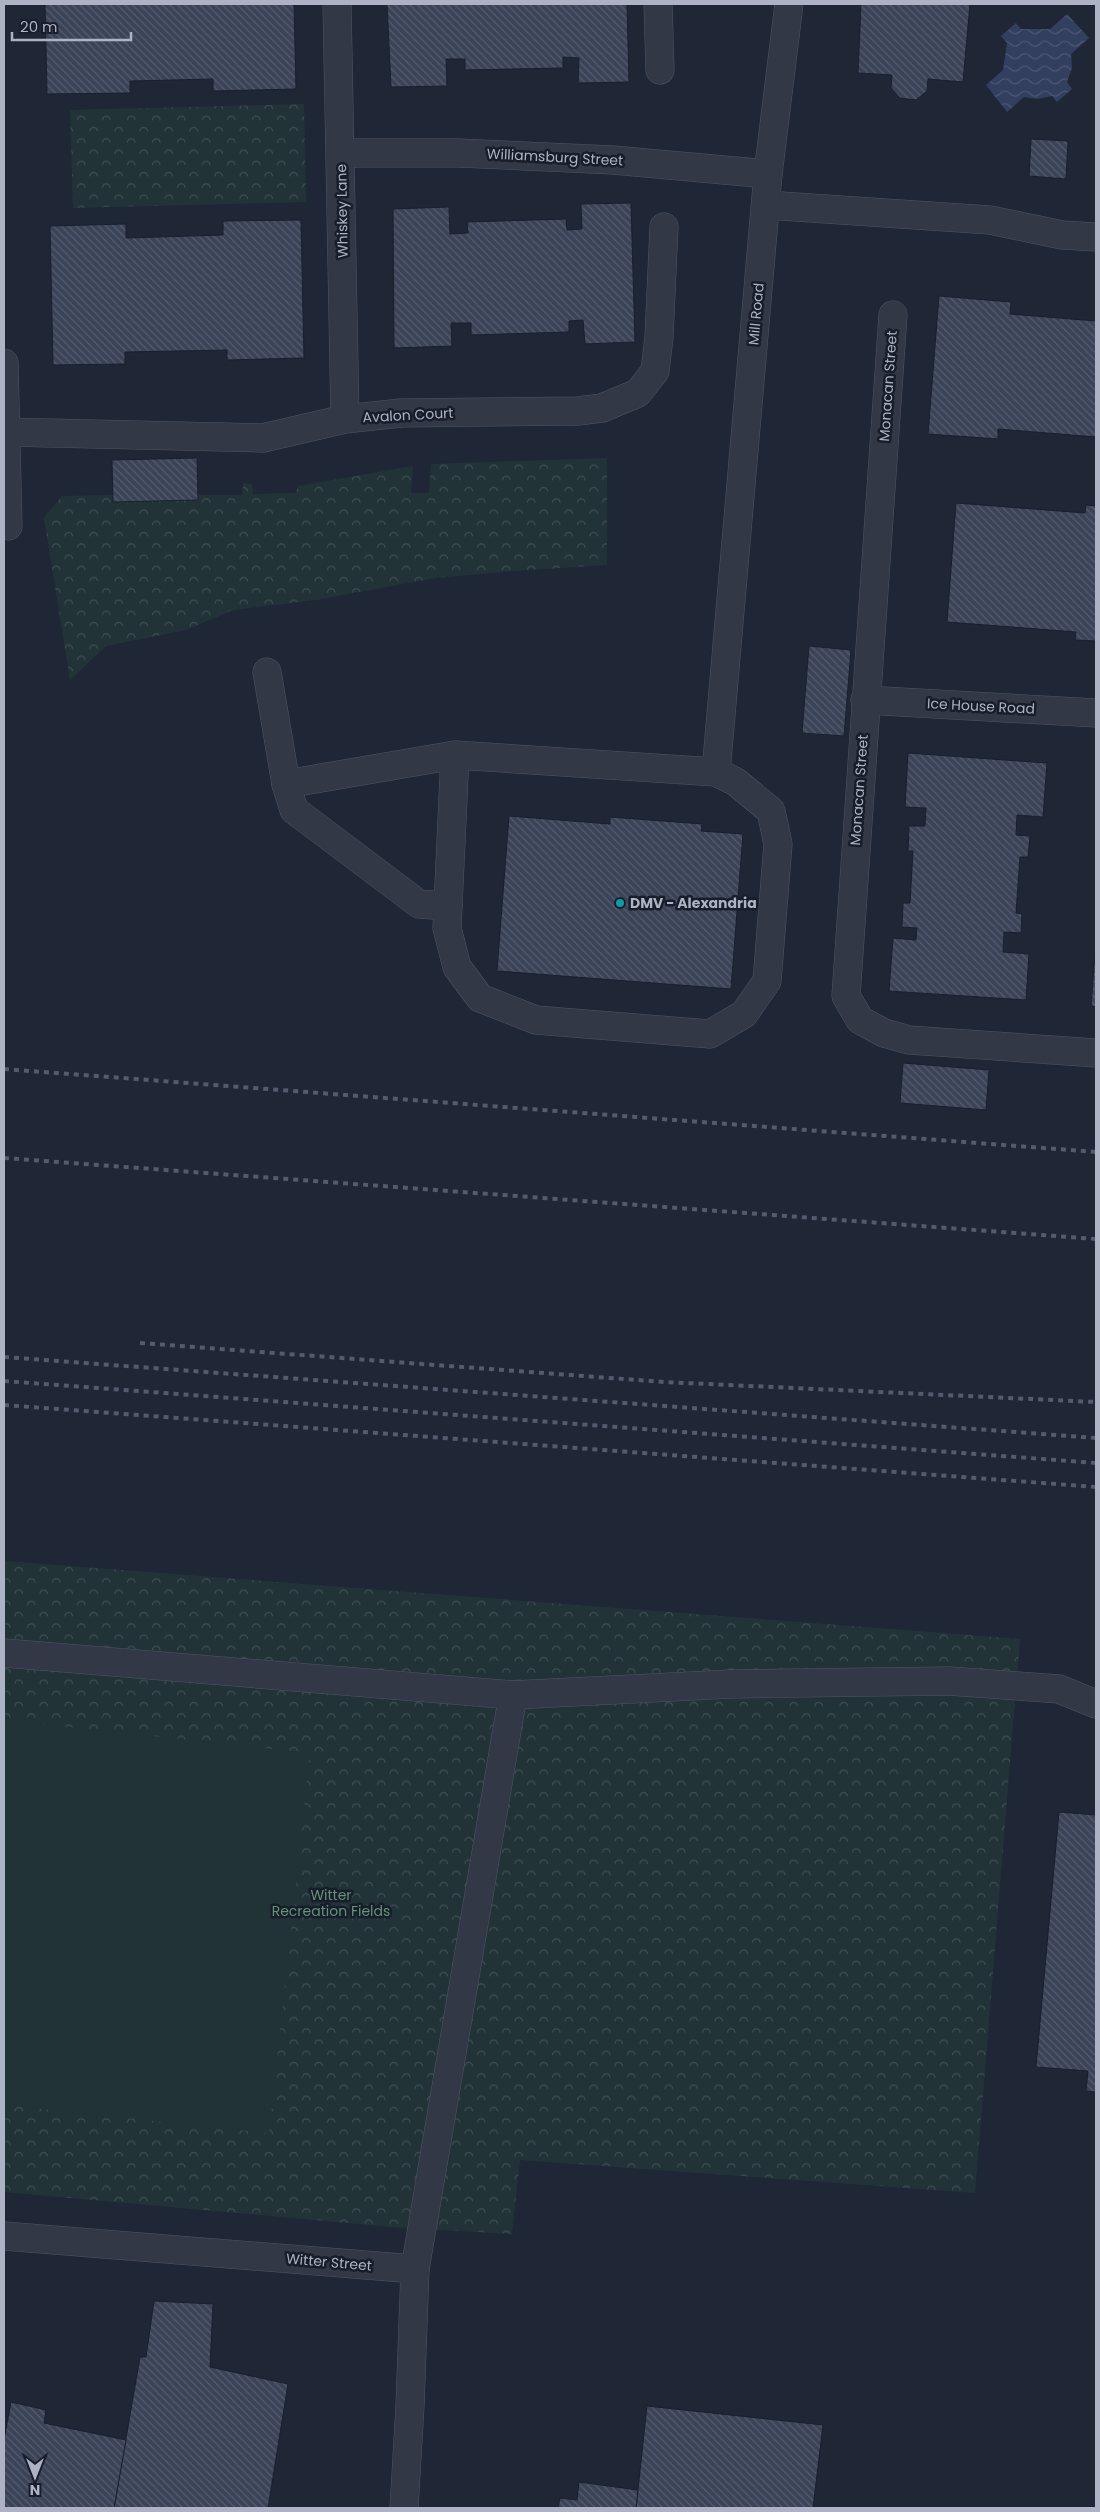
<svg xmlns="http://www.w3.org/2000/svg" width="1100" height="2512" viewBox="0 0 1100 2512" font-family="Poppins,sans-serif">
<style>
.park{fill:url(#park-crowns)}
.pitch{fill:#223338}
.water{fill:url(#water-waves)}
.building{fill:url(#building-back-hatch);stroke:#1a1f2d}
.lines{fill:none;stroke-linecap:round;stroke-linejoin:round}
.minor-casing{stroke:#505565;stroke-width:29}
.minor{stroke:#333846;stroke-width:28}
.rail{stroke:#545b6e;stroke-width:4;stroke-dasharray:5 5;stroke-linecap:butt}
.culture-dot{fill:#0f9aa8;stroke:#181d2b;stroke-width:2}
.labels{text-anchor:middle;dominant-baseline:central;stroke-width:5;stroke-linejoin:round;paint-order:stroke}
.street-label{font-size:14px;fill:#adb2c4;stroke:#181d2b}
.poi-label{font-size:14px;font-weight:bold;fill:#adb2c4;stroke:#181d2b;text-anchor:start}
.park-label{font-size:14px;fill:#659376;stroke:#181d2b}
</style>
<defs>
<pattern id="park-crowns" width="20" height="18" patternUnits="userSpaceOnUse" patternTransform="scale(1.25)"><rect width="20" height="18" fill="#223338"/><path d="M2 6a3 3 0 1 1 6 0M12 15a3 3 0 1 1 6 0" fill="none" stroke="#3f4e53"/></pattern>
<pattern id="water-waves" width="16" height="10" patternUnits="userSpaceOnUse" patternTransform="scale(1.25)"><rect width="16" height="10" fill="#323f5e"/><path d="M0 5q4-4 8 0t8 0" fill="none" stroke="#4d5873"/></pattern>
<pattern id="building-back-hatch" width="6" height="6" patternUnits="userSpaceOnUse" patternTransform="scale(1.25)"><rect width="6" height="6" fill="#3b4357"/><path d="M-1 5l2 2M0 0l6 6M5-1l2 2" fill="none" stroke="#555c6e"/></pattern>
</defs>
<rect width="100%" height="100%" fill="#1f2636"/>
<g class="park">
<path d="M304 104 306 202 73 208 70 110Z"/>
<path d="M607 458V565L513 571 436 578 315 600 233 610 186 630 106 646 70 680 44 518 62 496 113 495 114 502 198 500V495H242L243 483 252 484 253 494 296 493 298 486 413 466 411 493H429L431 464Z"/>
<path d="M4 1561 1020 1639 975 2193 520 2160 512 2234 391 2227 4 2192Z"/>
</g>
<path class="pitch" d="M4 1720 310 1753 269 2133 4 2105Z"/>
<path class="water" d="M1067 14 1089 38 1071 54 1072 68 1067 82 1072 89 1057 102 1052 96 1037 99 1024 97 1007 112 986 85 1003 70 1007 43 1001 36 1016 23 1021 29H1050Z"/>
<g class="building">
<path d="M45 4H294L296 89 213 91V79L130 81V93L47 94Z"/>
<path d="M387 4H627L629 82 578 83 579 58 563 57V68L465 70V59H446L447 86 391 87Z"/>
<path d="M861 4H970L963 82 928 79 927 91 916 100 900 98 891 88 892 75 858 73Z"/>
<path d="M1031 139 1068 141 1066 179 1029 176Z"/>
<path d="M631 203 635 342 585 344 583 320 569 321V332L471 335V323H451L452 346 394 348 393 209 449 207 450 234 468 233 467 222 566 219 567 230 582 229 581 204Z"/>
<path d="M301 220 304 358 227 360V350L125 352V364L53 365 50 226 126 224V238L223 235V221Z"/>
<path d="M939 296 1011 302 1010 314 1096 321V437L998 429V439L928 434Z"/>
<path d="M197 458 198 500 113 502 112 460Z"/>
<path d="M956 503 1085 513 1086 505 1096 506V641L1075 640 1076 632 947 622Z"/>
<path d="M809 646 851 650 844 736 802 733Z"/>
<path d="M908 753 1047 763 1043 817 1017 815 1016 835 1030 836 1028 857H1020L1016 913 1022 914 1021 933 1004 932 1003 952 1029 954 1026 1000 889 991 893 938 916 940 917 928 902 927 903 903H910L913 851H908L909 826H925L926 808 905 807Z"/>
<path d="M509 816 610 824V817L702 824 701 831 743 834 731 989 497 971Z"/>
<path d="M1095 954H1096V1007L1091 1006Z"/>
<path d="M903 1063 989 1070 986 1110 900 1103Z"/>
<path d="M1059 1812 1096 1815V2092L1086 2091 1088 2071 1036 2067Z"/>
<path d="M154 2301 213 2304 210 2367 288 2384 268 2508H114L140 2357H146Z"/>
<path d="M11 2402 46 2410 44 2423 126 2440 114 2508H4V2440Z"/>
<path d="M647 2406 823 2425 813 2508H636Z"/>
<path d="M579 2482 638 2490 636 2508H558L560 2498 577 2500Z"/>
</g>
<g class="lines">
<g class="minor-casing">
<g id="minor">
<path d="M337 4 345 419"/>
<path d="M658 4 660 70"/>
<path d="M341 153H458L613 160 768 174"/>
<path d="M766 205 990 220 1062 235 1096 237"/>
<path d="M893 315 846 996 860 1020 884 1033 909 1040 1096 1053"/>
<path d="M4 363 8 526"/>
<path d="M5 432 263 438 345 419 401 413 578 411 602 408 638 393 655 371 659 337 664 227"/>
<path d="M267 672 286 784 294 810 419 904 448 906"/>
<path d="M865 700 1096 713"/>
<path d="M716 772 768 174 789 4"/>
<path d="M286 784 455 755 716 772 736 782 771 811 778 844 767 981 744 1014 710 1034 536 1020 480 998 457 967 447 928 455 755"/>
<path d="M4 1653 513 1695 731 1684 949 1681 1059 1689 1096 1704"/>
<path d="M4 2236 415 2269 410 2406 404 2508"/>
<path d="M415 2269 513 1695"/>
</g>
</g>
<use href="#minor" class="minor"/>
<g class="rail">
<path d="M4 1069 1096 1152"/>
<path d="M4 1158 1096 1239"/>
<path d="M140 1343 664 1382 1096 1402"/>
<path d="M4 1357 1096 1438"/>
<path d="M4 1381 1096 1463"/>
<path d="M4 1405 1096 1487"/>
</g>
</g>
<circle class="culture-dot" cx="620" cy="903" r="5"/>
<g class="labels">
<g class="street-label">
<text transform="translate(555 157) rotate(3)">Williamsburg Street</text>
<text transform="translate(342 211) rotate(-91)">Whiskey Lane</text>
<text transform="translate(756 314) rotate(-85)">Mill Road</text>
<text transform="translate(888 386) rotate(-86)">Monacan Street</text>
<text transform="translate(408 415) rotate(-3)">Avalon Court</text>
<text transform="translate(981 706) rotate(3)">Ice House Road</text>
<text transform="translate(859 790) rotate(-86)">Monacan Street</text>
<text transform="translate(329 2262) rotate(5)">Witter Street</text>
</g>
<g class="poi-label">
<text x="630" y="903">DMV - Alexandria</text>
</g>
<g class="park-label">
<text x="331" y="1895">Witter<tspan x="331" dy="16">Recreation Fields</tspan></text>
</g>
</g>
<rect width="1100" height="2512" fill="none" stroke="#adb2c4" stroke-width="10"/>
<g transform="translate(35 2477) rotate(180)" stroke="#181d2b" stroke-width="4" paint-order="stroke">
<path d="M0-4L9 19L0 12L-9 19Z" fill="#adb2c4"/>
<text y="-8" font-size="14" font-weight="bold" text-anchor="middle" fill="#adb2c4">N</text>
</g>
<path d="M12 32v8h119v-8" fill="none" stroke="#adb2c4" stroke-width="2.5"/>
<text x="20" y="32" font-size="15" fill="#adb2c4" stroke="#181d2b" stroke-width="4" paint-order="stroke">20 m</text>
</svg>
